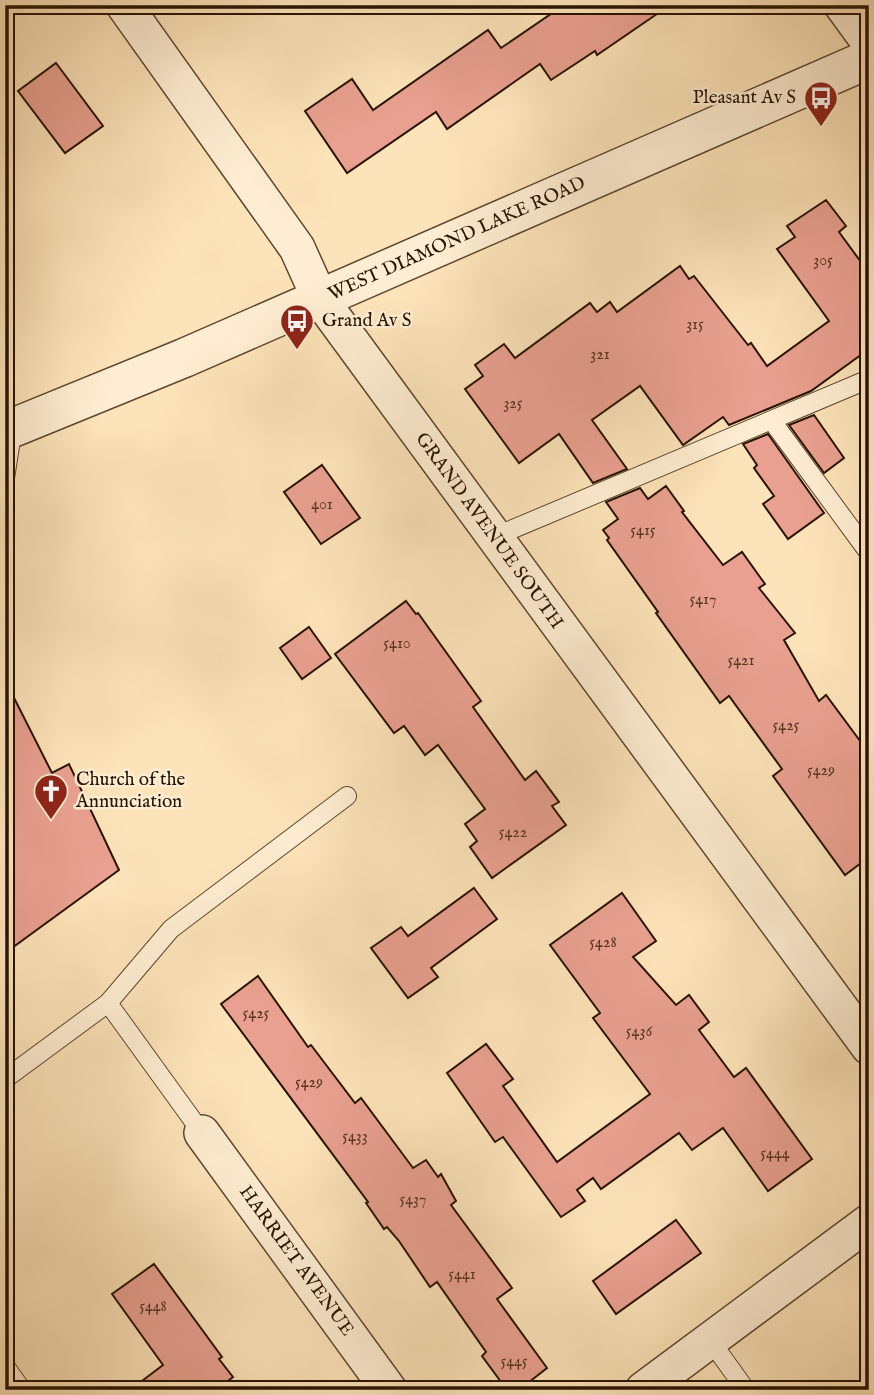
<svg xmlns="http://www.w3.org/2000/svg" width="874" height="1395" viewBox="0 0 874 1395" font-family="'IM FELL English',serif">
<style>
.building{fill:#e9a090;stroke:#281300;stroke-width:2}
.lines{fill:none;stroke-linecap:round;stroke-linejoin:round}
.service-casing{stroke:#5d472e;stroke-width:20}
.minor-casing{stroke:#5d472e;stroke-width:38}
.tertiary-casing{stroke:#5d472e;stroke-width:41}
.service{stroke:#feedd2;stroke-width:18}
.minor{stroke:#feedd2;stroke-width:35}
.tertiary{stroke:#feedd2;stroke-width:38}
.labels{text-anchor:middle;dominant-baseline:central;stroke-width:5;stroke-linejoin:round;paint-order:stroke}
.number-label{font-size:16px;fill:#583624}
.poi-label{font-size:19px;fill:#281300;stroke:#feedd2;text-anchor:start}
.street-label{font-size:19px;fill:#281300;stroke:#feedd2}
</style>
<rect width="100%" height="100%" fill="#fde3b9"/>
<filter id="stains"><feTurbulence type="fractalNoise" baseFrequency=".00286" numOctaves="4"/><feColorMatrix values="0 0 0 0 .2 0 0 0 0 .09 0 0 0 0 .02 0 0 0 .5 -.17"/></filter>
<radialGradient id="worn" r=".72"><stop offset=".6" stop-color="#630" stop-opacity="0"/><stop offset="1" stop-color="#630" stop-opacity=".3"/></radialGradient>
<g class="building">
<path d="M564 5H670L597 55 595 51 551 80 540 64 447 129 436 112 347 173 305 111 352 79 373 110 488 30 501 48Z"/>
<path d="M56 63 103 126 65 153 18 91Z"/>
<path d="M826 200 846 226 839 232 869 273V349L811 391 729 425 723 417 683 445 640 386 592 420 627 469 593 483 559 434 519 463 465 389 483 376 475 365 504 344 515 358 590 303 597 312 610 302 617 312 680 266 689 279 694 276 748 345 751 343 767 366 829 321 777 249 795 237 787 226Z"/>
<path d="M814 415 844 458 824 473 789 425Z"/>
<path d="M768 434 824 513 788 539 763 504 774 496 754 468 757 465 743 444Z"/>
<path d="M322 465 360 518 321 544 284 492Z"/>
<path d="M666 486 684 511 682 512 723 565 742 552 765 584 759 588 795 633 784 640 819 701 826 695 869 753V857L845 875 773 776 782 769 729 696 720 703 656 613 658 612 607 540 609 538 603 530 618 519 606 502 640 488 648 499Z"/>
<path d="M406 601 416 614 418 613 481 701 473 707 525 780 536 771 559 802 552 806 566 825 492 878 470 847 477 841 465 824 485 809 438 745 425 755 404 726 394 733 335 654Z"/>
<path d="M309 627 331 658 302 679 280 648Z"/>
<path d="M5 680 52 773 69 764 119 870 5 953Z"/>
<path d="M474 888 497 919 431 968 438 977 408 998 371 948 401 927 408 936Z"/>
<path d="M622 893 656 941 633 957 676 1005 689 995 709 1022 699 1030 734 1077 746 1068 812 1159 768 1191 723 1128 692 1150 679 1133 601 1189 593 1178 577 1190 585 1201 561 1217 503 1137 495 1142 447 1073 486 1044 513 1079 503 1086 557 1162 650 1094 593 1018 600 1013 550 945Z"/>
<path d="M258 976 308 1047 311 1045 355 1103 361 1098 413 1168 426 1160 438 1177 441 1174 456 1201 451 1205 512 1288 497 1299 547 1368 519 1390H507L482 1356 486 1352 437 1282 430 1287 399 1241 387 1227 384 1229 366 1203 368 1202 221 1004Z"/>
<path d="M676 1220 701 1253 616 1314 593 1281Z"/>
<path d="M154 1264 222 1357 219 1359 233 1377 216 1390H130L163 1365 112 1294Z"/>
</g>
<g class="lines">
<g class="service-casing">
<g id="service">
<path d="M772 421 869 553"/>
<path d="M5 478 13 427"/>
<path d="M494 537 869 379"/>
<path d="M108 1003 171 929 347 796"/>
<path d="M5 1079 108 1003 202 1133"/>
<path d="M710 1340 746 1390"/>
<path d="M5 1366 22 1390"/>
</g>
</g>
<g class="minor-casing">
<g id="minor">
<path d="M124 5 297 248 320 299 869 1047"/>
<path d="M842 5 869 42"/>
<path d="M202 1133 389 1390"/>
<path d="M643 1390 869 1222"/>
</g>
</g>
<g class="tertiary-casing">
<path id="tertiary" d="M5 431 184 358 869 59"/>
</g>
<use href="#service" class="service"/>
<use href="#minor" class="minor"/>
<use href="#tertiary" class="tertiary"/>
</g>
<defs>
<g id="bus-pin" transform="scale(1.75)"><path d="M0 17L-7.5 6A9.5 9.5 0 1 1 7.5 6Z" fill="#8f2418" stroke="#feedd2"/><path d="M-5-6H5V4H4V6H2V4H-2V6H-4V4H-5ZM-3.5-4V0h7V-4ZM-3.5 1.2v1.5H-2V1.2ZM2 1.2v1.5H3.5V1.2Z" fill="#fff"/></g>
<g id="church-pin" transform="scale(1.75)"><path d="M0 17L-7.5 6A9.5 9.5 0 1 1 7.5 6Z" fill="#8f2418" stroke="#feedd2"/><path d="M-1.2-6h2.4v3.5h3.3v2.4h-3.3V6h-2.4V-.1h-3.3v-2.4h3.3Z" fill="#fff"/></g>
</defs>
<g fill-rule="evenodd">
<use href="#bus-pin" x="821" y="98"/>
<use href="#bus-pin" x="297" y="321"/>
<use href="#church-pin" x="51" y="791"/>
</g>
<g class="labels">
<g class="number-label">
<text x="823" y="261">305</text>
<text x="695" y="325">315</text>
<text x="600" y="355">321</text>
<text x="513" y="404">325</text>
<text x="322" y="505">401</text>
<text x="643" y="531">5415</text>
<text x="703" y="600">5417</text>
<text x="397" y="644">5410</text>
<text x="741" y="661">5421</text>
<text x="786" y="726">5425</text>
<text x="821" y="771">5429</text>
<text x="513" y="833">5422</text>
<text x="603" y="943">5428</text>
<text x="256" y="1014">5425</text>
<text x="639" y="1032">5436</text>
<text x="309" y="1083">5429</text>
<text x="355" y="1137">5433</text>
<text x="775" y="1154">5444</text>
<text x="413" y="1200">5437</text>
<text x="462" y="1275">5441</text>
<text x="153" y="1307">5448</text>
<text x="514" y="1362">5445</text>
</g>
<g class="poi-label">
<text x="796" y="98" text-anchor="end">Pleasant Av S</text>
<text x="322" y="321">Grand Av S</text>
<text x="76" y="780">Church of the<tspan x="76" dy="22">Annunciation</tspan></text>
</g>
<g class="street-label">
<text transform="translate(457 239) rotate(-24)">WEST DIAMOND LAKE ROAD</text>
<text transform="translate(489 531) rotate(54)">GRAND AVENUE SOUTH</text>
<text transform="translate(296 1261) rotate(54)">HARRIET AVENUE</text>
</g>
</g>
<rect width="874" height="1395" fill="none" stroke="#fde3b9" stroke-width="28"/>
<rect x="7" y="7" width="860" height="1381" fill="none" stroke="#281300" stroke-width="3.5"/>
<rect x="14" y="14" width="846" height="1367" fill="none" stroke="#281300" stroke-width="2"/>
<rect width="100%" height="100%" filter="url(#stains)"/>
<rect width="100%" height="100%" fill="url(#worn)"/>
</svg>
